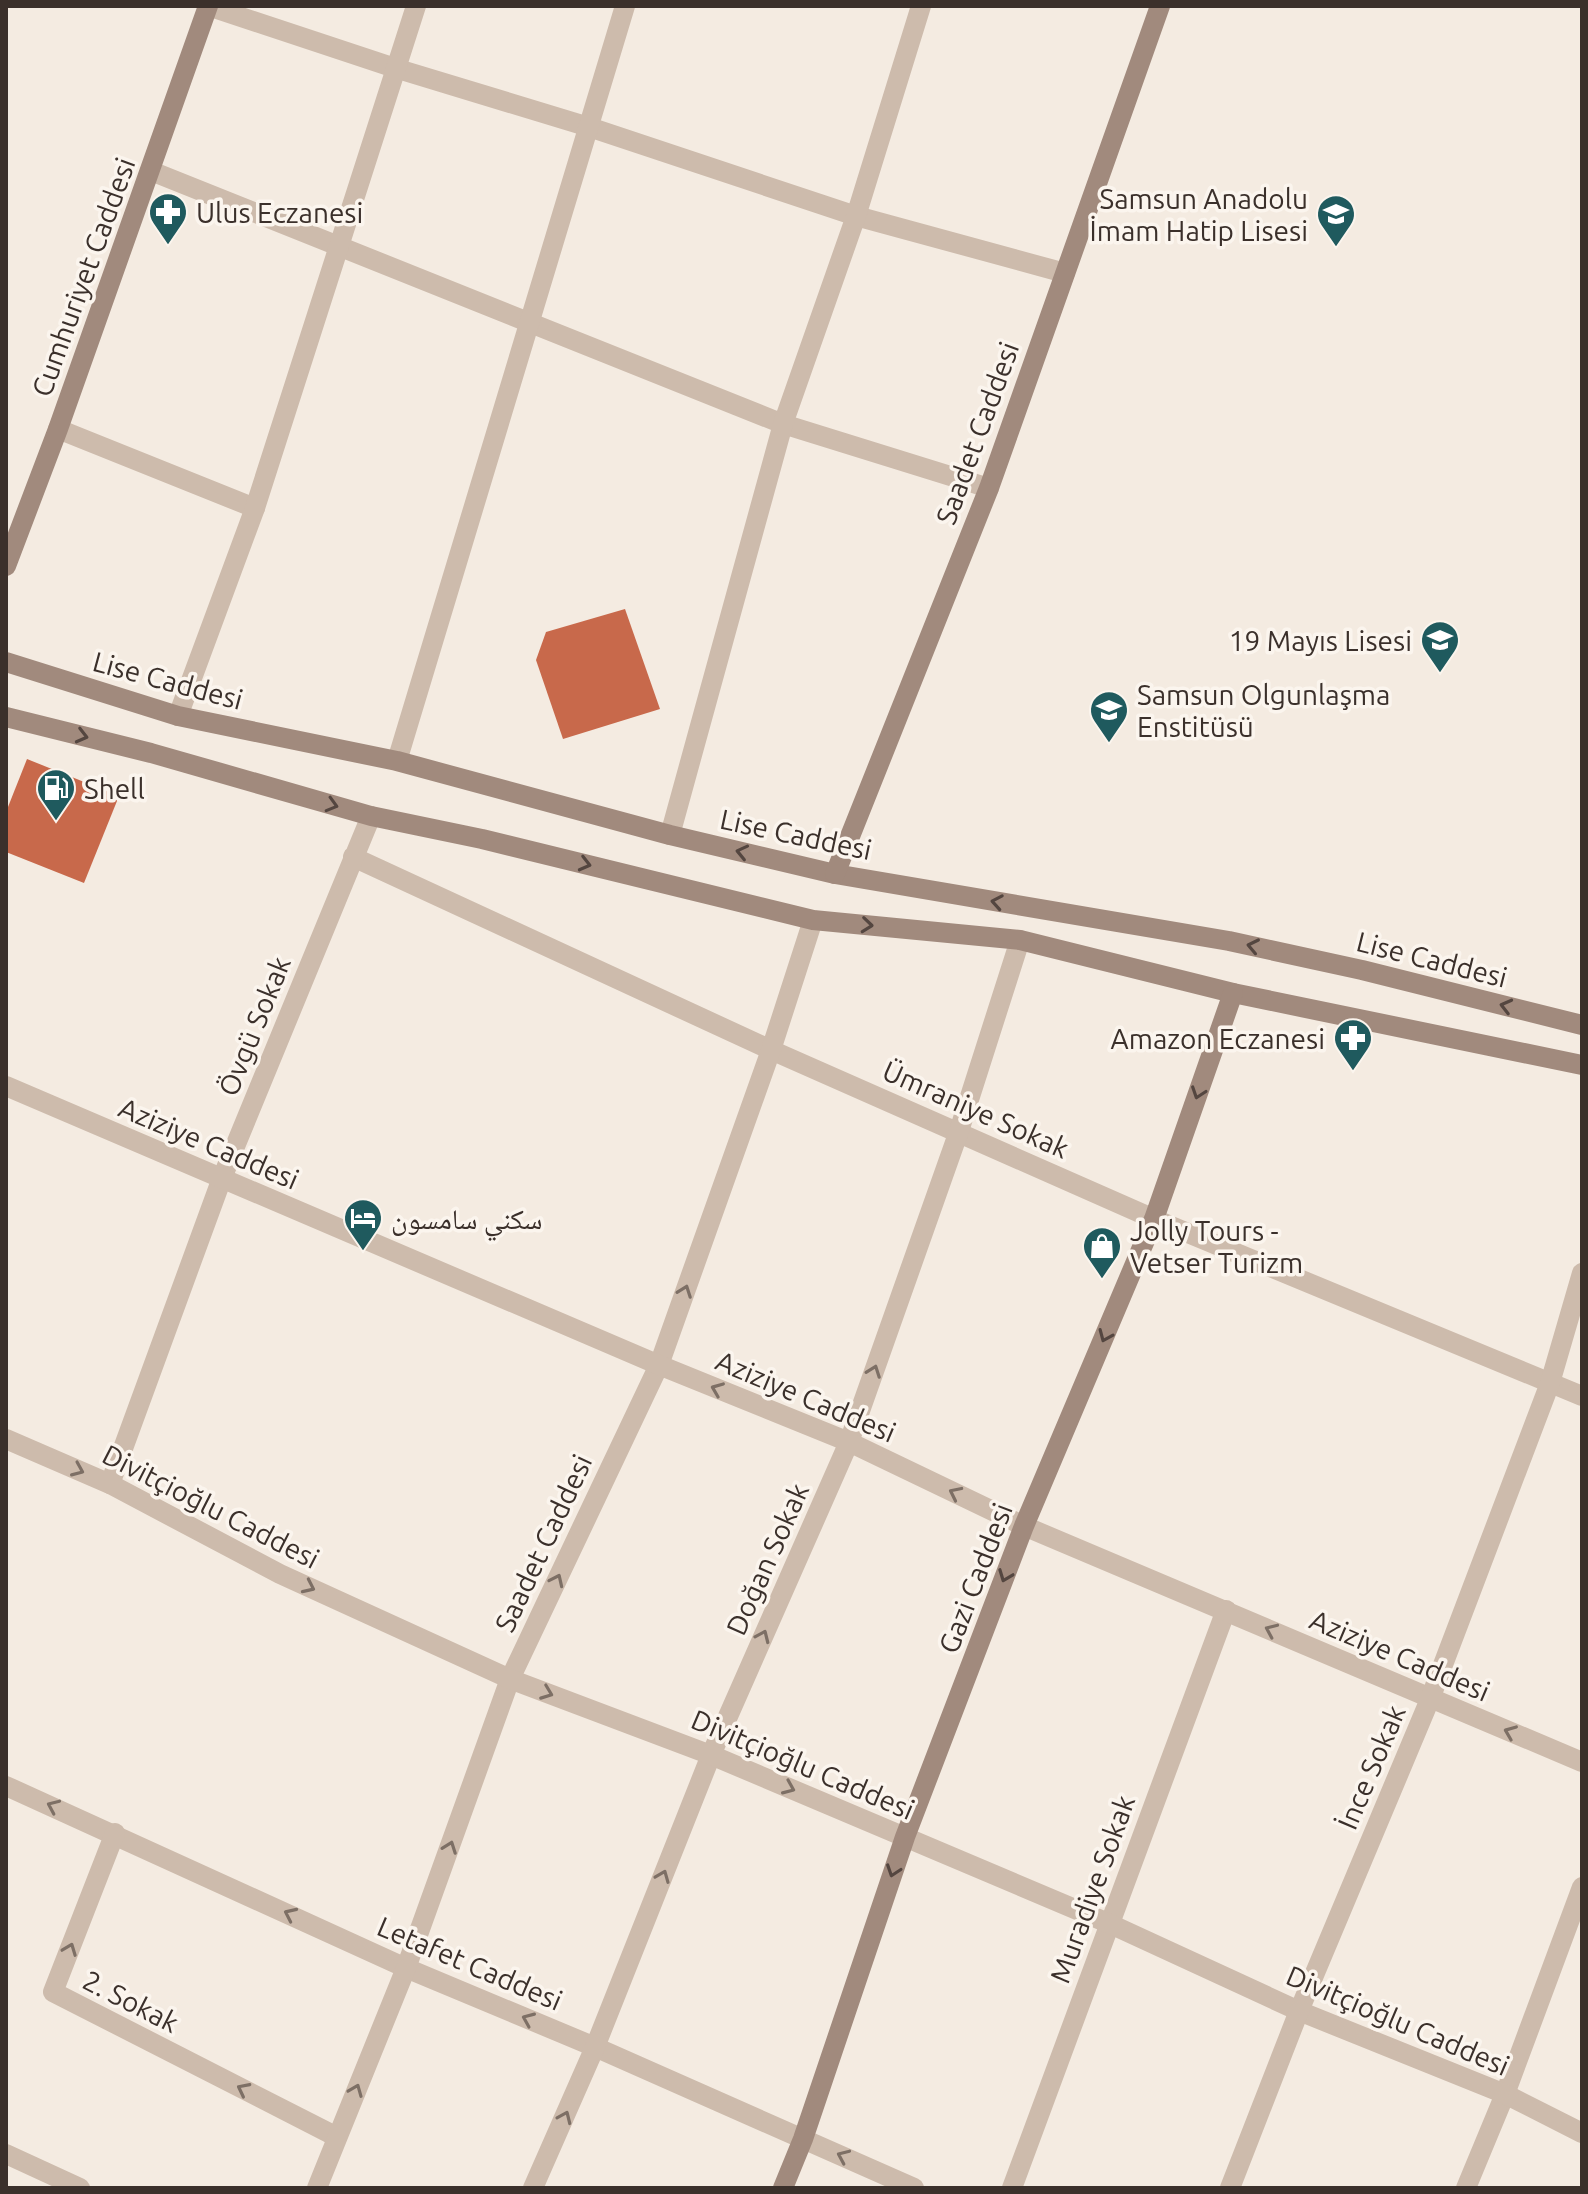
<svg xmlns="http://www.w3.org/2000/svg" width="1588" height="2194" viewBox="0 0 1588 2194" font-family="Ubuntu,'Noto Naskh Arabic',sans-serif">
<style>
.building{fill:#c8694b}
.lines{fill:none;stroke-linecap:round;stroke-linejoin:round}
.minor{stroke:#cdbbac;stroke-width:20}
.tertiary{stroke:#cdbbac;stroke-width:20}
.secondary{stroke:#a18a7d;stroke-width:20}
.oneway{stroke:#544640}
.oneway2{stroke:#7d6f65}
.labels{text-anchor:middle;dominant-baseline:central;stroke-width:7;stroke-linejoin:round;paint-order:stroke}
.poi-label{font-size:28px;fill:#3b302b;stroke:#fbf5ee;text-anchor:start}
.street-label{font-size:28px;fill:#3b302b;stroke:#fbf5ee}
</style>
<rect width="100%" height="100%" fill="#f4ebe1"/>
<g class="building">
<path d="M625 609 660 709 563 739 536 660 546 632Z"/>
<path d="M27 759 119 796 84 883 6 852V812Z"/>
</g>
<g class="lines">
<g class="minor">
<path d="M208 6 398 69 589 127 856 216 1065 273"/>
<path d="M151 171 783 424 989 488"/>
<path d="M58 429 255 508"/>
<path d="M178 716 255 508 416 6"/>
<path d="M397 761 625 6"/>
<path d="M670 835 783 424 856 216 921 6"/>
<path d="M353 857 771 1050 1154 1219 1582 1396"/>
<path d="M110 1484 222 1178 371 816"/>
<path d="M6 1786 406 1968 595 2047 914 2188"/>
<path d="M115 1833 53 1992 337 2137"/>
<path d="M317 2188 406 1968 510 1679 659 1365 771 1050 813 920"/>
<path d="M533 2188 595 2047 711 1755 849 1442 959 1131 1020 940"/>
<path d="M1012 2188 1226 1610"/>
<path d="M1466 2188 1505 2094 1582 1887"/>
</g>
<g class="tertiary">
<path d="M6 1086 659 1365 849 1442 1024 1526 1582 1762"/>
<path d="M6 1439 110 1484 280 1574 510 1679 711 1755 1108 1923 1299 2011 1505 2094 1582 2133"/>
<path d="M6 2154 80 2188"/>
<path d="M1230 2188 1299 2011 1430 1699 1550 1383 1582 1273"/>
</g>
<g class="secondary">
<path d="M6 566 58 429 208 6"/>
<path d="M6 662 178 716 397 761 670 835 835 874 1229 941 1362 970 1582 1025"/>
<path d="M6 717 151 753 371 816 482 839 813 920 1020 940 1233 993 1582 1065"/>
<path d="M835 874 989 488 1160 6"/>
<path d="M783 2188 803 2139 905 1837 1024 1526 1154 1219 1233 993"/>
</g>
</g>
<defs><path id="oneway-chevron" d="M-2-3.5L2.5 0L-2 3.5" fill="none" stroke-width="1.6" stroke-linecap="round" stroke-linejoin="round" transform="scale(2)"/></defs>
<g class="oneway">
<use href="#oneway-chevron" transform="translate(82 736) rotate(14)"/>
<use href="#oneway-chevron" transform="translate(332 805) rotate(16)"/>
<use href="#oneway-chevron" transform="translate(742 852) rotate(-167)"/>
<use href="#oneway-chevron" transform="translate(585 864) rotate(14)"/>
<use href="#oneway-chevron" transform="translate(997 902) rotate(-170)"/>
<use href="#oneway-chevron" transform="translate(867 925) rotate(6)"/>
<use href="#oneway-chevron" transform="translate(1253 946) rotate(-168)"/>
<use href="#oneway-chevron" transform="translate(1506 1006) rotate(-166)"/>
<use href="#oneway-chevron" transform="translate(1198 1093) rotate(109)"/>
<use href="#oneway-chevron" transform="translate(1105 1336) rotate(113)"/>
<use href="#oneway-chevron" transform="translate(1005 1576) rotate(111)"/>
<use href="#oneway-chevron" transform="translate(893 1871) rotate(109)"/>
</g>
<g class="oneway2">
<use href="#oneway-chevron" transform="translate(685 1291) rotate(-70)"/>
<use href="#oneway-chevron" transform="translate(874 1371) rotate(-70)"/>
<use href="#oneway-chevron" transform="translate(717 1389) rotate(-158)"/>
<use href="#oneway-chevron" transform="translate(78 1470) rotate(23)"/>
<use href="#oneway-chevron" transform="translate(955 1493) rotate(-154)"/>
<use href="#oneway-chevron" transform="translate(557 1580) rotate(-65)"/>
<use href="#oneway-chevron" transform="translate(309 1587) rotate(25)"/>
<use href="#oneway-chevron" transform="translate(1271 1630) rotate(-156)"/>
<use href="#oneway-chevron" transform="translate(763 1636) rotate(-66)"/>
<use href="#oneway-chevron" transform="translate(547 1693) rotate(21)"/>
<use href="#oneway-chevron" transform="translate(1510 1732) rotate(-158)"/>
<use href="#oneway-chevron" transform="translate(789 1788) rotate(23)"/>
<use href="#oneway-chevron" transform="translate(53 1806) rotate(-156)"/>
<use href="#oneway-chevron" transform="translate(450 1847) rotate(-70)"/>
<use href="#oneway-chevron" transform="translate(663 1876) rotate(-68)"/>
<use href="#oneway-chevron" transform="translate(290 1914) rotate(-155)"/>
<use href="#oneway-chevron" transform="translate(70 1949) rotate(-69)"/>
<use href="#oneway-chevron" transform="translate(528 2019) rotate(-157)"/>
<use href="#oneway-chevron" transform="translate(243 2089) rotate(-153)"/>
<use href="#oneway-chevron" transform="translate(356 2090) rotate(-68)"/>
<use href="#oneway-chevron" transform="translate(565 2117) rotate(-66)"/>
<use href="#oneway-chevron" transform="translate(843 2156) rotate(-156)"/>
</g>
<defs>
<g id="pharmacy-pin" transform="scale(2)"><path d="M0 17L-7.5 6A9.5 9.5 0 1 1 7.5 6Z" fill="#1f5a5e" stroke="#fbf5ee"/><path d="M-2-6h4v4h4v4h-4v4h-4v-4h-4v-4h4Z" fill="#fff"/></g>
<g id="school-pin" transform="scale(2)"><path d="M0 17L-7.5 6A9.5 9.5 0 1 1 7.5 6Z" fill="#1f5a5e" stroke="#fbf5ee"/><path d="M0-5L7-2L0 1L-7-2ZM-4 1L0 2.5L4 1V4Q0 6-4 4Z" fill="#fff"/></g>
<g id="fuel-pin" transform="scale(2)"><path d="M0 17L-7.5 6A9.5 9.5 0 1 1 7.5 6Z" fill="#1f5a5e" stroke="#fbf5ee"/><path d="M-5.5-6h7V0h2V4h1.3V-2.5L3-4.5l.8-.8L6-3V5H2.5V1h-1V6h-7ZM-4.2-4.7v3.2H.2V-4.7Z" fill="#fff"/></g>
<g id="hotel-pin" transform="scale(2)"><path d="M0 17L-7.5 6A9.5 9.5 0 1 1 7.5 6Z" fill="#1f5a5e" stroke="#fbf5ee"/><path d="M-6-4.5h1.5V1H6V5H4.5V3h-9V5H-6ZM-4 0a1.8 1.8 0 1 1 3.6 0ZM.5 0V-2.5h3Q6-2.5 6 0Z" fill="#fff"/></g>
<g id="shop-pin" transform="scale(2)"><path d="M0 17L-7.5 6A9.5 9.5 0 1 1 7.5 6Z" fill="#1f5a5e" stroke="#fbf5ee"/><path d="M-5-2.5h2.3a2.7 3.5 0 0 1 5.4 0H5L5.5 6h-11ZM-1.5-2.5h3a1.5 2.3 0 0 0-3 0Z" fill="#fff"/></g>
</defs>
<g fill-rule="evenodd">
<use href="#pharmacy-pin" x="168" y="212"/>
<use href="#school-pin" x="1336" y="214"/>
<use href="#school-pin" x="1440" y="640"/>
<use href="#school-pin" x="1109" y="710"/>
<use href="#fuel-pin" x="56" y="788"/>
<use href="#pharmacy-pin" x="1353" y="1038"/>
<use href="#hotel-pin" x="363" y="1218"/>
<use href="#shop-pin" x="1102" y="1246"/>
</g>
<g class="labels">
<g class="poi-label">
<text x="1308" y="198" text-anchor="end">Samsun Anadolu<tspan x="1308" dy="32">İmam Hatip Lisesi</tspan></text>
<text x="196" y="212">Ulus Eczanesi</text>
<text x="1412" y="640" text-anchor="end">19 Mayıs Lisesi</text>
<text x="1137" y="694">Samsun Olgunlaşma<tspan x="1137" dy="32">Enstitüsü</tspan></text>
<text x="84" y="788">Shell</text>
<text x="1325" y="1038" text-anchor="end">Amazon Eczanesi</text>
<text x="391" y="1218">سكني سامسون</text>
<text x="1130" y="1230">Jolly Tours -<tspan x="1130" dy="32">Vetser Turizm</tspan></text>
</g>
<g class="street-label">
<text transform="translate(83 277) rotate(-70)">Cumhuriyet Caddesi</text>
<text transform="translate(977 433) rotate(-70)">Saadet Caddesi</text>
<text transform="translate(168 680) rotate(15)">Lise Caddesi</text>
<text transform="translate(796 834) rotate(12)">Lise Caddesi</text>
<text transform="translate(1432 959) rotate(14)">Lise Caddesi</text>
<text transform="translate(254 1026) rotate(-68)">Övgü Sokak</text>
<text transform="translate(976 1109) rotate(24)">Ümraniye Sokak</text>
<text transform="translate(209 1143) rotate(23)">Aziziye Caddesi</text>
<text transform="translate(806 1396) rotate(23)">Aziziye Caddesi</text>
<text transform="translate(211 1506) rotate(27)">Divitçioğlu Caddesi</text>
<text transform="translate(543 1543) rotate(-65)">Saadet Caddesi</text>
<text transform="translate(767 1559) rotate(-66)">Doğan Sokak</text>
<text transform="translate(975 1578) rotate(-69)">Gazi Caddesi</text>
<text transform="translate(1400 1655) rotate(23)">Aziziye Caddesi</text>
<text transform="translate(803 1764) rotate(23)">Divitçioğlu Caddesi</text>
<text transform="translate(1371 1767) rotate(-67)">İnce Sokak</text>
<text transform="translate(1092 1889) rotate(-70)">Muradiye Sokak</text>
<text transform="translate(470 1963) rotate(23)">Letafet Caddesi</text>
<text transform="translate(131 2001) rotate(27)">2. Sokak</text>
<text transform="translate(1398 2020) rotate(23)">Divitçioğlu Caddesi</text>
</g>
</g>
<rect width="1588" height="2194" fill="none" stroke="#3b302b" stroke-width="16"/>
</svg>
